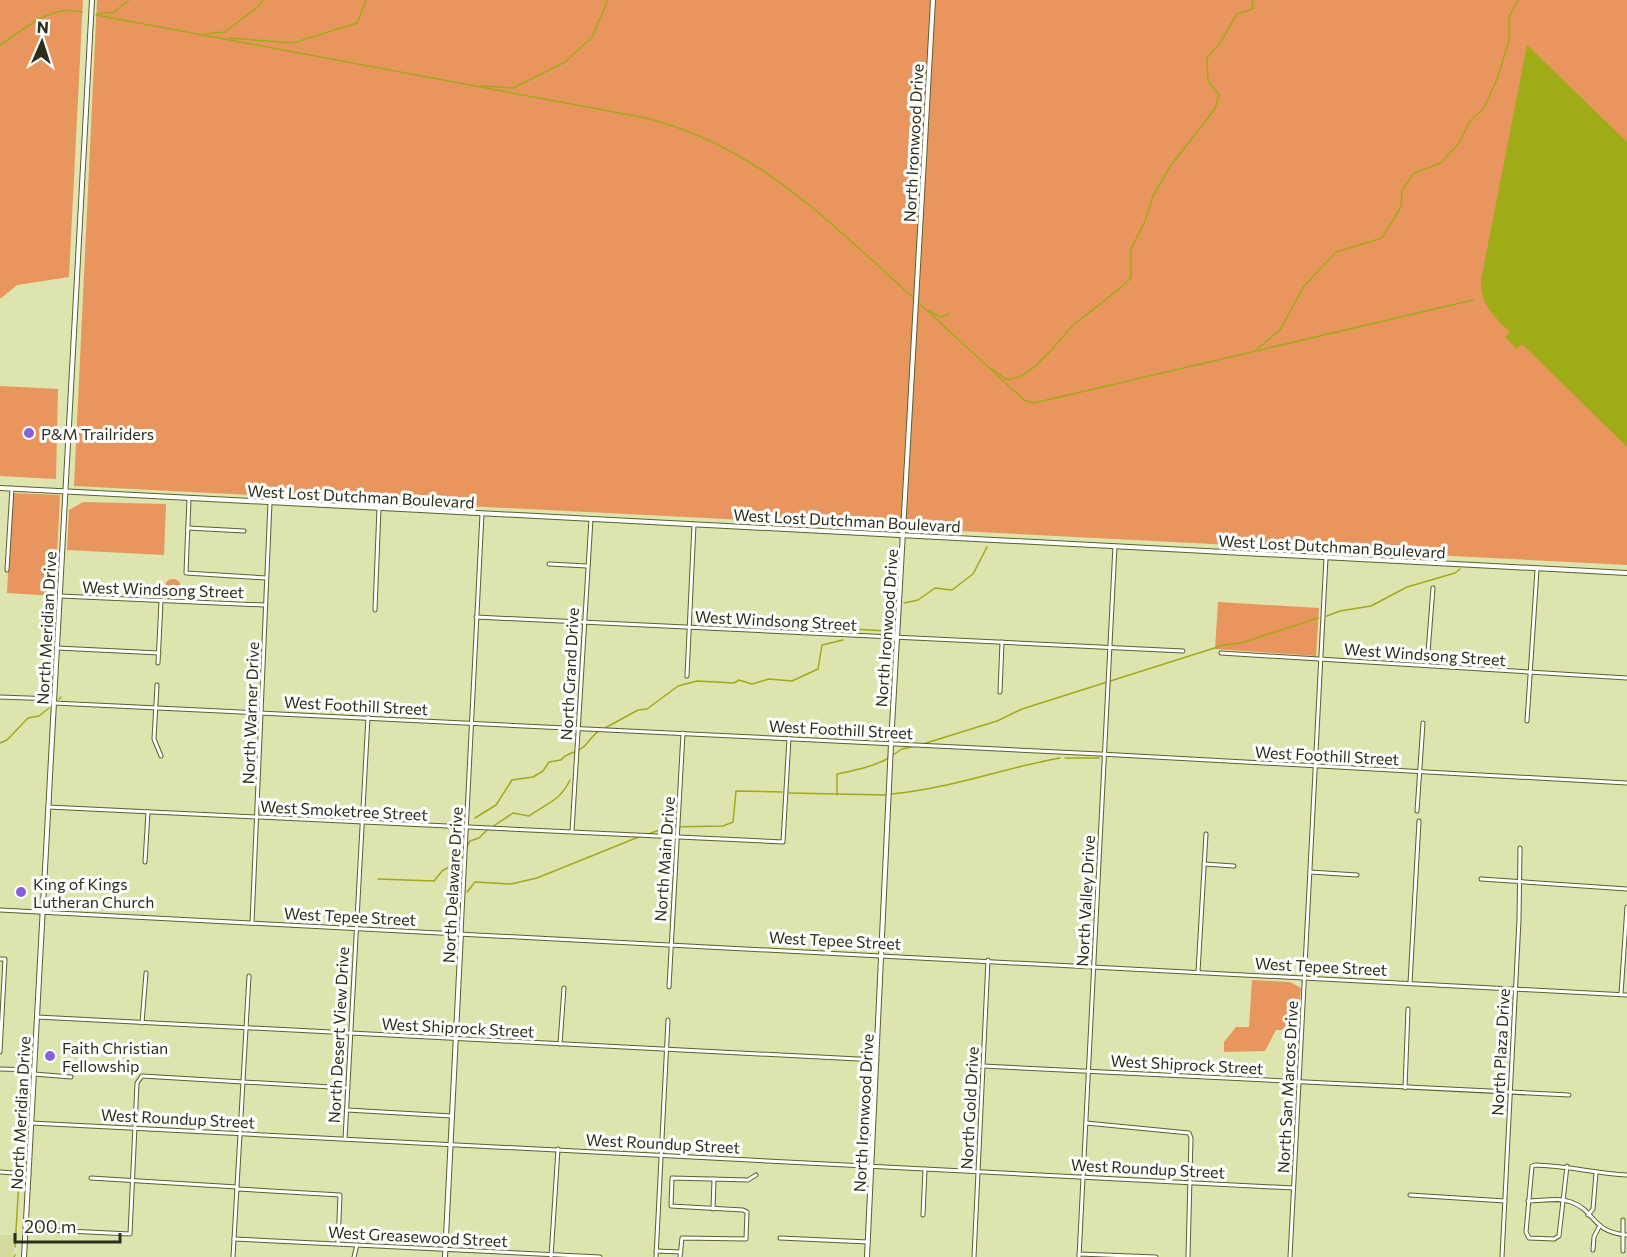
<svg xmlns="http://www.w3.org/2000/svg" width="1627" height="1257" viewBox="0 0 1627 1257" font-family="Commissioner,sans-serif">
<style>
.built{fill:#d2da9c}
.green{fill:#e9965e}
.water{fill:#a0ab18}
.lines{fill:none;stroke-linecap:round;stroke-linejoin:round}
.stream{stroke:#a0ab18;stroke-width:1.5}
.minor-casing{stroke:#5b602e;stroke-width:5}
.tertiary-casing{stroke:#5b602e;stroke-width:6}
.minor{stroke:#fff;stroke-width:3}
.tertiary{stroke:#fff;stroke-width:4}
.poi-dot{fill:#8661dc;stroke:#fff;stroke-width:2}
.labels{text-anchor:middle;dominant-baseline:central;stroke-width:6;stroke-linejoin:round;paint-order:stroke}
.street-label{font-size:16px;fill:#2d2f1a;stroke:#fff}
.poi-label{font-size:16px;fill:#2d2f1a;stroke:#fff;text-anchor:start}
</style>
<rect width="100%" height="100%" fill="#dde4ad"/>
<path class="built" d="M0 1235H14L13 1257H0Z"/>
<g class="green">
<path d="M0 0H83L69 277 17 285 0 299Z"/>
<path d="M97 0H1627V565L74 486Z"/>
<path d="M0 386 58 389 56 479 0 476Z"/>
<path d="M12 493 60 495 55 596 7 593Z"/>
<path d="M83 502 166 504 164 555 67 550 69 510Z"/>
<circle cx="173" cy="587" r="8"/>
<path d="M1218 602 1319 608 1316 656 1215 649Z"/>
<path d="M1252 980 1290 982 1301 988 1297 1030H1276L1265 1051 1224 1052V1042L1236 1027H1249Z"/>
</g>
<path class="water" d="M1527 45 1627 142V447L1522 344 1517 349 1505 337 1510 332C1494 316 1480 304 1481 280Z"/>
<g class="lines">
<g class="stream">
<path d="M97 14 114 12 129 0"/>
<path d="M96 15 646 118C760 147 828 222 914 298"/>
<path d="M205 34 225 32 259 6 263 0"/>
<path d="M229 38 293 43 357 23 366 0"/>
<path d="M0 45C25 29 50 4 82 12"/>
<path d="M481 86 513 88 565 62 592 37 608 0"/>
<path d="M920 304 1024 400 1034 403 1473 300"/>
<path d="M928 310 940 317 949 314"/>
<path d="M1256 350 1280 330 1304 286 1336 252 1382 238 1401 207 1402 190 1414 173 1441 163 1459 143 1470 121 1484 108 1497 79 1509 41V17L1518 0"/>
<path d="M992 369 1006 379C1032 382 1059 337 1077 322 1095 307 1114 295 1131 278V249L1145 221 1153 196 1171 165 1215 109 1219 95 1208 81 1207 58 1220 43 1237 14 1252 9 1253 0"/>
<path d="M904 603 918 600 935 588 952 590 973 574 987 547"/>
<path d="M1327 616 1340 611 1371 606 1407 587 1455 573 1460 569"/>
<path d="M850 631 851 629 888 631 891 611 895 608"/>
<path d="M59 699 61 697"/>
<path d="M605 728 638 710 647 709 678 686 697 681 734 683 739 680 752 684 769 679 792 681 818 669 822 645 843 640"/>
<path d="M0 743 7 740 28 718 39 716 49 708"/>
<path d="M923 744 997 721 1022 709 1224 645 1241 643 1318 618"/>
<path d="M893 755 902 749 916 746"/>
<path d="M1065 758H1099"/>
<path d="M789 793 886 795"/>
<path d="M891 794C949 789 1003 768 1060 758"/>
<path d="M837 795V774C856 770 872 767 889 758"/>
<path d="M475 818 496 805 512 780 533 777 543 771 549 762 561 760C567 752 575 754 582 748 590 742 592 734 601 730"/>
<path d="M492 827 513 813 529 816C547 803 560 801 570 780"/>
<path d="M648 834 669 827 723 826 733 822 736 791 782 792"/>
<path d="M466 849 470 841 479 838 488 829"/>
<path d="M378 879 434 881 442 871 460 861 464 853"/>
<path d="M467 892 475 882 511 884 537 878 641 836"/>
<path d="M15 1247 19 1180"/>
<path d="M14 1257 15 1255"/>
</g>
<g class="minor-casing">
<g id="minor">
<path d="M189 499 186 573 266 578"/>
<path d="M188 528 244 531"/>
<path d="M549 564 587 566"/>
<path d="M7 570 12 488"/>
<path d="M60 596 264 605"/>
<path d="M375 610 379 508"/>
<path d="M476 617 1183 651"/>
<path d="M57 648 159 653"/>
<path d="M1221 653 1627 678"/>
<path d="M158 663 161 601"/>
<path d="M1427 665 1433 588"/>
<path d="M687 676 694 524"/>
<path d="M157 685 154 739 161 756"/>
<path d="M1000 692 1002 642"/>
<path d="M0 697 54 699"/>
<path d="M54 703 1100 754 1627 783"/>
<path d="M1527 721 1537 570"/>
<path d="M48 807 783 842 789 738"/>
<path d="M1417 811 1423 723"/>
<path d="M572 831 591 519"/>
<path d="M145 862 148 812"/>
<path d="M1204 864 1234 866"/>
<path d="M1310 872 1357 875"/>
<path d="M1481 879 1627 889"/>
<path d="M0 910 1627 995"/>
<path d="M252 923 270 503"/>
<path d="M461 933 482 514"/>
<path d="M0 959H5L0 1052"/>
<path d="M1198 972 1206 834"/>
<path d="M1410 983 1419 821"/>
<path d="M669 987 683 733"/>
<path d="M1621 994 1627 907"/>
<path d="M37 1017 877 1060"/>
<path d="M142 1023 146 973"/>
<path d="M560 1044 564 988"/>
<path d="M983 1066 1569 1095"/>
<path d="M0 1069 34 1070"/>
<path d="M34 1074 71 1077"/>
<path d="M1405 1088 1408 1009"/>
<path d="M347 1110 452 1116"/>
<path d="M31 1123 1293 1188"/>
<path d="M1086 1123 1189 1133 1191 1138 1188 1257"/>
<path d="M345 1139 368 717"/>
<path d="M1567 1166 1559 1236 1554 1239 1529 1238 1526 1232 1532 1166 1535 1165C1567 1166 1595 1173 1627 1175"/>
<path d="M0 1172 29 1174"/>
<path d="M91 1178 237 1187"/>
<path d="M237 1189 340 1195 338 1244"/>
<path d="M1410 1195 1505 1201"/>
<path d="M1528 1201C1542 1201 1558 1197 1571 1202 1596 1211 1591 1232 1627 1235"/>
<path d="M713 1209 714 1179"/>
<path d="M923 1215 925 1169"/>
<path d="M1588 1215 1593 1209 1596 1173"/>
<path d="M26 1229 130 1234 137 1083 142 1076 348 1088"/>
<path d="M780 1238 868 1242"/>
<path d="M234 1239 600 1257"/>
<path d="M1593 1250 1594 1237 1599 1227"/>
<path d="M656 1251 681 1252"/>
<path d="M1623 1251V1220"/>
<path d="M1079 1254 1156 1257"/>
<path d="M233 1257 249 976"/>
<path d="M354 1257 357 1245"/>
<path d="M551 1257 558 1149"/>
<path d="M656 1257 668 1020"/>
<path d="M680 1257 682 1238 746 1239 747 1212 743 1210 671 1206 672 1178 748 1180 756 1175"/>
<path d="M974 1257 988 960"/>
<path d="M1079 1257 1115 546"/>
<path d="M1290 1257 1326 558"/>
<path d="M1502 1257 1519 920 1520 848"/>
</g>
</g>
<g class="tertiary-casing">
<g id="tertiary">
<path d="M0 488 1627 573"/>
<path d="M24 1257 92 0"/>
<path d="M445 1257 461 933"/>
<path d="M867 1257 891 744 933 0"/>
</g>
</g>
<use href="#minor" class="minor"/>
<use href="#tertiary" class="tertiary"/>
</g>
<g class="poi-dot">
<circle cx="29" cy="433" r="6"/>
<circle cx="21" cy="892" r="6"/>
<circle cx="50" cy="1056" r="6"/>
</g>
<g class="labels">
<g class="street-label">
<text transform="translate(913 143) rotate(-87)">North Ironwood Drive</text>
<text transform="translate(361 496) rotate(3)">West Lost Dutchman Boulevard</text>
<text transform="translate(847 520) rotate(3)">West Lost Dutchman Boulevard</text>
<text transform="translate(1332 546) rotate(3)">West Lost Dutchman Boulevard</text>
<text transform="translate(163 589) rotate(2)">West Windsong Street</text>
<text transform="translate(776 620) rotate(3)">West Windsong Street</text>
<text transform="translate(46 628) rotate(-87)">North Meridian Drive</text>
<text transform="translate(886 628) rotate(-86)">North Ironwood Drive</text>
<text transform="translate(1425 654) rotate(4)">West Windsong Street</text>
<text transform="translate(569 674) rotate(-87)">North Grand Drive</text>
<text transform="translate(356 705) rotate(3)">West Foothill Street</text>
<text transform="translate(250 713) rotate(-88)">North Warner Drive</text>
<text transform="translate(841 729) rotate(3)">West Foothill Street</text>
<text transform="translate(1327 755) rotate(3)">West Foothill Street</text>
<text transform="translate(344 810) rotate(3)">West Smoketree Street</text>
<text transform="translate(664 859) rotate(-86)">North Main Drive</text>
<text transform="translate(452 885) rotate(-87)">North Delaware Drive</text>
<text transform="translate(1085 901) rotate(-87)">North Valley Drive</text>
<text transform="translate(350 916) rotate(3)">West Tepee Street</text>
<text transform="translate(835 940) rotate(3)">West Tepee Street</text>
<text transform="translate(1321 966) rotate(3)">West Tepee Street</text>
<text transform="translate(458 1027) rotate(3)">West Shiprock Street</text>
<text transform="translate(338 1035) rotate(-87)">North Desert View Drive</text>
<text transform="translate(1500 1052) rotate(-87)">North Plaza Drive</text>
<text transform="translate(1187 1064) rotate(3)">West Shiprock Street</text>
<text transform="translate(1287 1087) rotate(-87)">North San Marcos Drive</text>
<text transform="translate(969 1108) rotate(-87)">North Gold Drive</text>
<text transform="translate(20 1113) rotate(-87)">North Meridian Drive</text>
<text transform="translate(863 1113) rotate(-87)">North Ironwood Drive</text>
<text transform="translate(178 1118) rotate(3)">West Roundup Street</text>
<text transform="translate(663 1143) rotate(3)">West Roundup Street</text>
<text transform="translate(1148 1168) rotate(3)">West Roundup Street</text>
<text transform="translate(418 1236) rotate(3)">West Greasewood Street</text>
</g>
<g class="poi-label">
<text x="41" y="433">P&amp;M Trailriders</text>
<text x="33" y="883">King of Kings<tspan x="33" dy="18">Lutheran Church</tspan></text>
<text x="62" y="1047">Faith Christian<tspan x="62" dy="18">Fellowship</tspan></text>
</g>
</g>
<g transform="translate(42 42) rotate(3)" stroke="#ffffff" stroke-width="4.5" paint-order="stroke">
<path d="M0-4.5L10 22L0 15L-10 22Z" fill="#2d2f1a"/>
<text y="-9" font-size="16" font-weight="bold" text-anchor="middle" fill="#2d2f1a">N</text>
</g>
<path d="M15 1233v9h105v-9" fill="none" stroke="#2d2f1a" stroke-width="3"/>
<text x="24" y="1233" font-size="18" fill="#2d2f1a" stroke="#ffffff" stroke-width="4.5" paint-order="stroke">200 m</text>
</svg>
